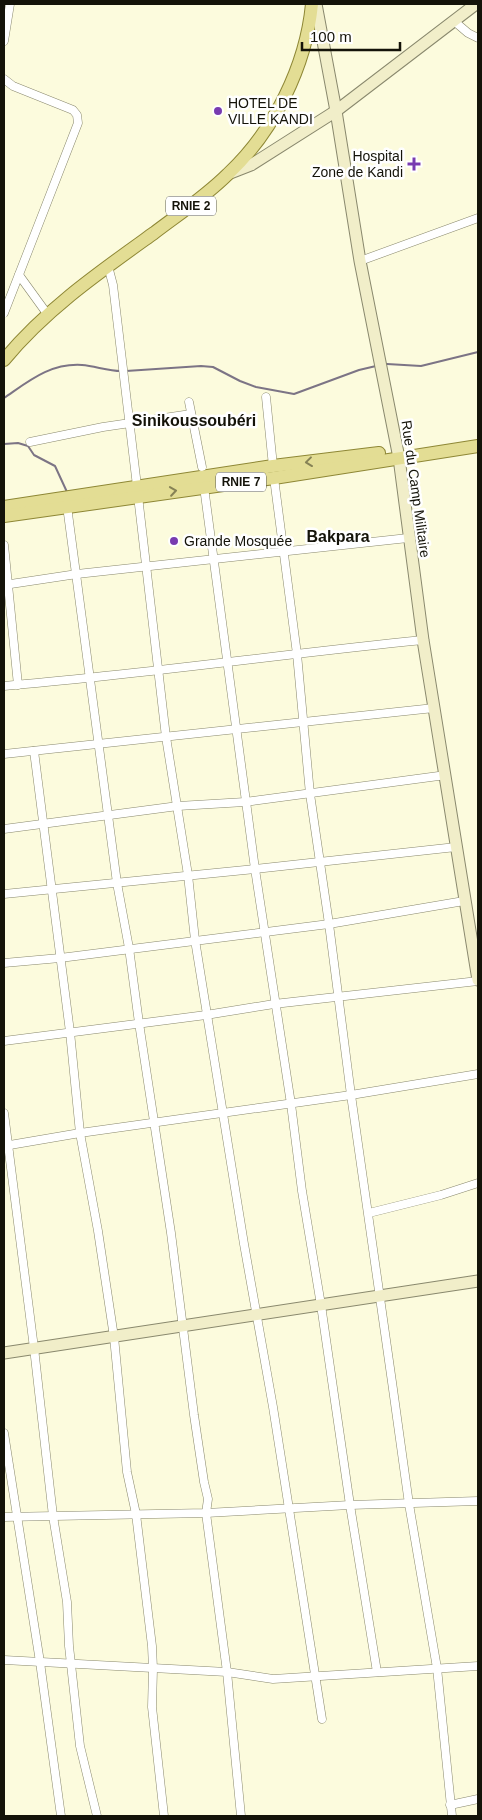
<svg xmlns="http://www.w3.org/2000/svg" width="482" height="1820" viewBox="0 0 482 1820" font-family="Helvetica,sans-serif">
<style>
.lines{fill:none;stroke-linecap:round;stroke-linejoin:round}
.stream{stroke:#7c7485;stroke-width:2}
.street-casing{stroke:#89886d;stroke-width:9}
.secondary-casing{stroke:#89886d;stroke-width:13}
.primary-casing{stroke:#8e8735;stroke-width:14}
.street{stroke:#fff;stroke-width:8}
.secondary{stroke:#f1eec9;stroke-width:11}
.primary{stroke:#e3dd94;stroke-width:12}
.oneway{stroke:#868255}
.poi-dot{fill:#783bb0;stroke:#fff;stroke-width:2}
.labels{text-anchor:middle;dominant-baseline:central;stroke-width:5;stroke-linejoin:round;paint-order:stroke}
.shield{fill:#fff;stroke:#5a5a53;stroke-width:1}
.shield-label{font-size:12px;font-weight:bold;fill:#141309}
.poi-label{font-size:14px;fill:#141309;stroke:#fff;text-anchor:start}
.street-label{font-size:14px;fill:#141309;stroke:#fff}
.quarter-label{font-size:16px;font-weight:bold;fill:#141309;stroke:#fff}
</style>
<rect width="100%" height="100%" fill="#fcfbdd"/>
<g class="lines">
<g class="stream">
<path d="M387 364 421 366 478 352"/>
<path d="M126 371 201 366 213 367 240 381 256 387 294 394 359 370 376 366"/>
<path d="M4 398C29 381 50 363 82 365 95 366 108 371 121 371"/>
<path d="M4 444 18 443 28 446 34 455 55 466 67 492"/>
</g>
<g class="street-casing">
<g id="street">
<path d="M454 21 468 33 478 38"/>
<path d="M4 41 10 4"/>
<path d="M4 79 13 86 73 110 77 115 78 123 4 313"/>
<path d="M360 261 478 218"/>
<path d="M108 266 113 285 137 486"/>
<path d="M19 275 48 315"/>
<path d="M266 397 273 466"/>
<path d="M189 402 202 467"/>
<path d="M30 442 103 427 191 414"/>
<path d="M274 478 297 654 310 794 329 924 351 1095 392 1382 409 1504 437 1668 452 1816"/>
<path d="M204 487 255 869 291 1104 302 1191 321 1305 350 1505 377 1672"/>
<path d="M138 496 166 737 188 875 195 940 244 1244 273 1407 322 1719"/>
<path d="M67 506 117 883 129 948 139 1023 171 1233 194 1415 204 1482 208 1499 206 1513 227 1672 241 1816"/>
<path d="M4 545 18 685"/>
<path d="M4 585 77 574 408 538"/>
<path d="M4 686C144 674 283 654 423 640"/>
<path d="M34 751 70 1032 80 1133 98 1231 114 1337 127 1472 136 1514 152 1646 153 1669 152 1707 164 1816"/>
<path d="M4 754 434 708"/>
<path d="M4 829 178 806 245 802 446 775"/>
<path d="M4 894 255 869 456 847"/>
<path d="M4 963 60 958 329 924 464 901"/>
<path d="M4 1041 206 1015 274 1004 478 981"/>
<path d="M4 1113 34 1348 53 1516 67 1602 69 1646 80 1746 97 1816"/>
<path d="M4 1146 80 1133 351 1095 478 1074"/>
<path d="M369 1213 441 1195 478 1183"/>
<path d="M4 1433 40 1662 61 1816"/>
<path d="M4 1517 206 1513 350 1505 478 1501"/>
<path d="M4 1660 227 1672 273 1679 478 1666"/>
<path d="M450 1805 478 1799"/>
</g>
</g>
<g class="secondary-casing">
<g id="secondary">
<path d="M316 4 336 111 360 261 399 458 423 640 478 980"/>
<path d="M228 174 251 165 336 111 476 4"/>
<path d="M4 1353 478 1281"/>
</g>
</g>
<g class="primary-casing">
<g id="primary">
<path d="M4 360C46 309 101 271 154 233 179 214 206 196 228 174 274 131 306 66 312 4"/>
<path d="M4 507 273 466 379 453"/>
<path d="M4 516 274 478 478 446"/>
</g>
</g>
<use href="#street" class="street"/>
<use href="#secondary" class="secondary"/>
<use href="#primary" class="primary"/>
</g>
<defs><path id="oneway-chevron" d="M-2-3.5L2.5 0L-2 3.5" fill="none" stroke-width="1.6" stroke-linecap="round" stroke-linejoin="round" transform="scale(1.25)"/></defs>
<g class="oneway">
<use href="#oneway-chevron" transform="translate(309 462) rotate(173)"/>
<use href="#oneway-chevron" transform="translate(173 491) rotate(-8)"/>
</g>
<g class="poi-dot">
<circle cx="218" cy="111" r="5"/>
<path d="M411.5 156.5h5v5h5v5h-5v5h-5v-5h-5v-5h5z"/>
<circle cx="174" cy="541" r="5"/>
</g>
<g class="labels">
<g class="shield">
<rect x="166" y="196.5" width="50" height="19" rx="4"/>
<rect x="216" y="472.5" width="50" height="19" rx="4"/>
</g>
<g class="shield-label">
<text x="191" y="206">RNIE 2</text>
<text x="241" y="482">RNIE 7</text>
</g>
<g class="poi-label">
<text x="228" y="103">HOTEL DE<tspan x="228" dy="16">VILLE KANDI</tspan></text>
<text x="403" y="156" text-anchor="end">Hospital<tspan x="403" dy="16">Zone de Kandi</tspan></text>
<text x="184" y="541">Grande Mosquée</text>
</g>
<g class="street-label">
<text transform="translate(416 489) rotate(82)">Rue du Camp Militaire</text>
</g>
<g class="quarter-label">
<text x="194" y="420">Sinikoussoubéri</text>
<text x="338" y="536">Bakpara</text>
</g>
</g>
<rect width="482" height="1820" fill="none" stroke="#141309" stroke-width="10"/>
<path d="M302 42v8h98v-8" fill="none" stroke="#141309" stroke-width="2.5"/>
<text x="310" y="42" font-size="15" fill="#141309" stroke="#ffffff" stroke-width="4" paint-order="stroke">100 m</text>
</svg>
